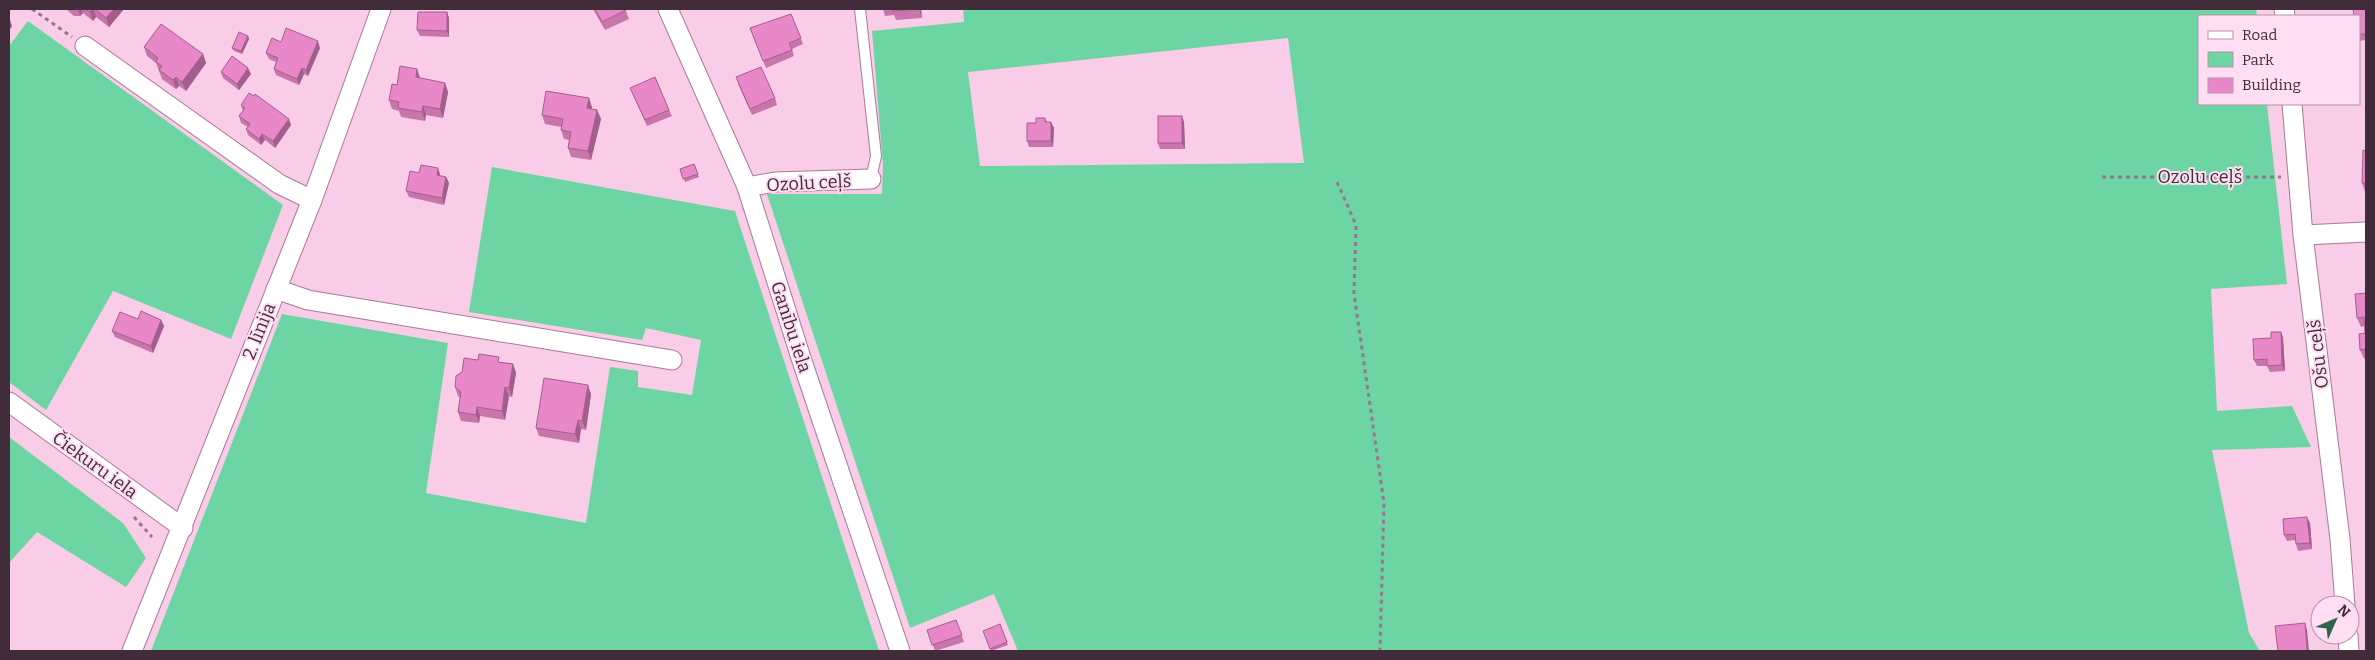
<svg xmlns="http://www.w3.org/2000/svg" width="2375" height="660" viewBox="0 0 2375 660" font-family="Bitter,serif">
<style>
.green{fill:#6dd5a3;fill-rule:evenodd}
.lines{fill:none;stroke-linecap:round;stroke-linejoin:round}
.service-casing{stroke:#ab7999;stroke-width:12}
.minor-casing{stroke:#ab7999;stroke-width:21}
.path{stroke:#97778b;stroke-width:3;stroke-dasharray:4 4;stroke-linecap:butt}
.service{stroke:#fff;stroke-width:10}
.minor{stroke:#fff;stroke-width:19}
.wall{fill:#c875ac}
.shaded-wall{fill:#a35f8c}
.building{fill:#e988c8;stroke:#a35f8c}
.labels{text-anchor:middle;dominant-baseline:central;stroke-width:4;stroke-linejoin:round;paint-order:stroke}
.street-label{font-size:18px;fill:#412c3a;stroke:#ffddf2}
</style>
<rect width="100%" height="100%" fill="#f9cce7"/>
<g class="green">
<path d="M963 9H2256L2257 16H2199V104H2267L2287 284 2211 289 2217 411 2292 406 2311 447 2212 450 2249 633 2260 651H1018L994 594 910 628 767 194H882L883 165 872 31 964 22ZM1288 38 1304 163 980 166 968 72Z"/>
<path d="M28 21 283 205 231 339 113 291 46 410 9 382V46Z"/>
<path d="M492 167 735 211 879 651H151L282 314 448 343 426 493 586 523 610 367 638 371V387L692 395 701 340 646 328 642 340 469 312Z"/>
<path d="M9 437 123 523 146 558 126 587 37 532 9 563Z"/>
</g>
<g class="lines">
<g class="service-casing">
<path id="service" d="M860 9 876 156 871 179"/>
</g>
<g class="minor-casing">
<g id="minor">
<path d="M668 9 747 187 801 358 900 651"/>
<path d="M2284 9 2285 16"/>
<path d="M85 46 279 184 312 200"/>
<path d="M2292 104 2303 235 2340 539 2345 605"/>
<path d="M747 187 775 182 871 179"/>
<path d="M2303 235 2366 232"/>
<path d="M276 289 308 300 672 360"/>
<path d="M9 402 183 528"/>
<path d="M2348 635 2349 651"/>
<path d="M132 651 312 200 381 9"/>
</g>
</g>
<g class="path">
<path d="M32 9 72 37"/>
<path d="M2102 177H2281"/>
<path d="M1337 182 1356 225 1354 293 1384 503 1380 651"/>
<path d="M134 517 152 537"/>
</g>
<use href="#service" class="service"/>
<use href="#minor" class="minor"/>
</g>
<g class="wall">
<path d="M68 9H124L109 27 96 17 93 21 83 13 80 16H74L68 11Z"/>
<path d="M593 9H625L629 19 605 30Z"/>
<path d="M883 9H921L922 18 896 20 894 15 885 16Z"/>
<path d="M2366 9V40L2359 41V16Z"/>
<path d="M447 12 449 18V37L420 36 417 30Z"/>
<path d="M791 14 803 44 792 49 794 56 766 68 750 28Z"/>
<path d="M248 36 249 39 242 54 234 51 232 48Z"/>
<path d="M281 42 320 48 308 76 304 74 299 85 276 75 274 69 276 62 269 59 266 53Z"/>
<path d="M144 47 203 54 206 63 186 91 179 86 176 89 162 79 156 63 147 56Z"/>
<path d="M417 69 420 78 445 83 448 92 443 118 426 115 425 121 401 117 399 111 392 109 389 100 397 85Z"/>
<path d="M221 72 251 74 239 90 223 78Z"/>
<path d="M738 84 775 98 777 105 752 115Z"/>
<path d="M630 88 669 110 672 116 647 126Z"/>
<path d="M241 105 291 125 275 148 265 140 261 145 248 135 246 129 248 127 241 123 239 116 243 111Z"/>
<path d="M592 107 591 109 597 110 601 119 591 160 571 157 568 148 569 140 564 139 561 130V127L545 124 542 115Z"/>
<path d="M1045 118 1047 122H1051L1054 128 1053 147H1029L1027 141 1036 123Z"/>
<path d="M1184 122 1185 149H1160L1158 143Z"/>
<path d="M2366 151V192H2365L2362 183Z"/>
<path d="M694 164 699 177 685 182 680 169Z"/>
<path d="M419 173 440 174V176L446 177 449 183 444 205 409 197 406 191Z"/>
<path d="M2366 293V358L2364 359 2360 350 2365 333V326L2361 327 2357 318Z"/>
<path d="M138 319 161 320 164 326 153 353 115 337 112 331Z"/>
<path d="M2281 332 2283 338 2285 371 2270 372 2267 366H2257L2254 360 2271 338Z"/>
<path d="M478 360 513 364 516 373 512 397 509 396 505 420 480 416 479 423 461 421 458 412 460 398 458 396 455 387Z"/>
<path d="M591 394 586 430 581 429 579 443 539 436 536 428Z"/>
<path d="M2310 523 2312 549 2298 551 2296 544 2295 540 2287 541 2284 535Z"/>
<path d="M956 620 964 642 935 651 927 630Z"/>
<path d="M1000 624 1008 645 991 651 983 631Z"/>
</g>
<g class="shaded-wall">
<path d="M78 9H81L83 13 80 16Z"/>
<path d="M92 9H94L96 17 93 21 90 12Z"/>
<path d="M114 9H124L109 27 106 18Z"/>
<path d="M919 9H921L922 18Z"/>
<path d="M447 12 449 18V37L447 31Z"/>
<path d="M10 20 12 26 9 31V22Z"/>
<path d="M248 36 249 39 242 54 241 51Z"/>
<path d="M318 41 320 48 308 76 306 70Z"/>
<path d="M203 54 206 63 186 91 182 82Z"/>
<path d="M248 68 251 74 239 90 237 84Z"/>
<path d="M302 68 304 74 299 85 297 79Z"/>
<path d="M417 69 420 78 416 77Z"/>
<path d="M176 77 179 86 176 89 173 80Z"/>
<path d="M445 83 448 92 443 118 440 109Z"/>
<path d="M589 98 592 107 590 117 587 108Z"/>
<path d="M423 106 426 115 425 121 422 112Z"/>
<path d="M597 110 601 119 591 160 588 151Z"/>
<path d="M1182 116 1184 122 1185 149 1182 143Z"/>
<path d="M289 119 291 125 275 148 273 141Z"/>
<path d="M1051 122 1054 128 1053 147 1051 141Z"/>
<path d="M262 134 265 140 261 145 259 139Z"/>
<path d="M438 168 440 174 439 181 437 175Z"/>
<path d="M446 177 449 183 444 205 442 198Z"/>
<path d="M161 320 164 326 153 353 151 346Z"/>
<path d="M2281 332 2283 338 2285 371 2282 365Z"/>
<path d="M513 364 516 373 512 397 509 388Z"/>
<path d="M588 385 591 394 586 430 582 421Z"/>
<path d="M505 387 509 396 505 420 502 411Z"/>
<path d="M477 407 480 416 479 423 476 415Z"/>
<path d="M578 420 581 429 579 443 575 434Z"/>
<path d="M2307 517 2310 523 2312 549 2310 543Z"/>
<path d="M2305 623 2307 630 2309 651H2307Z"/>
</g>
<g class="building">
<path d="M85 9H92L90 12Z"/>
<path d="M95 9H114L106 18Z"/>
<path d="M595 9H625L626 10 602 22Z"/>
<path d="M892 9H917L892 11Z"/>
<path d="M2353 9H2366V34H2359V16H2354Z"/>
<path d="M418 12H447V31L417 30Z"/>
<path d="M791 14 801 38 789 43 792 50 763 61 750 28Z"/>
<path d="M161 24 203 54 182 82 176 77 173 80 159 70 162 66 156 62 158 58 144 47Z"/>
<path d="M286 28 318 41 306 70 302 68 297 79 274 69 278 58 266 53 272 38 281 42Z"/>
<path d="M239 32 248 36 241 51 232 48Z"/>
<path d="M232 56 248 68 237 84 221 72Z"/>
<path d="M400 66 417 69 416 77 445 83 440 109 423 106 422 112 398 108 399 102 389 100 392 84 397 85Z"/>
<path d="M761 67 775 98 750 109 736 77Z"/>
<path d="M655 77 669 110 645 120 630 88Z"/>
<path d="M546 91 589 98 587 108 597 110 588 151 568 148 571 132 561 130 563 119 542 115Z"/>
<path d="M249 93 254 96 255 94 289 119 273 141 262 134 259 139 246 129 250 124 239 116 245 108 241 105Z"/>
<rect x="1158" y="116" width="24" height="27"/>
<path d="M1036 118H1045V122H1051V141H1027V123H1036Z"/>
<path d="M2363 150 2366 151V183H2362Z"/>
<path d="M694 164 698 174 683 179 680 169Z"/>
<path d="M421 165 438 168 437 175 446 177 442 198 406 191 410 171 419 173Z"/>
<path d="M2366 293V349L2360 350 2359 334 2365 333 2364 317 2357 318 2355 294Z"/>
<path d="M141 311 161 320 151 346 112 331 120 312 138 319Z"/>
<path d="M2271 332H2281L2282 365 2267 366V359L2254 360 2253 339 2271 338Z"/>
<path d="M479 354 499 357 498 362 513 364 509 388 505 387 502 411 477 407 476 415 458 412 461 392 455 387 456 376 462 372 464 358 478 360Z"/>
<path d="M544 378 588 385 582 421 578 420 575 434 536 428Z"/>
<path d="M2307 517 2310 543 2296 544 2295 534 2284 535 2283 519Z"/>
<path d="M956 620 962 635 932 645 927 630Z"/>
<path d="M2305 623 2307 651H2278L2275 626Z"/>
<path d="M1000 624 1007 642 990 649 983 631Z"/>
</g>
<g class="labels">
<g class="street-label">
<text x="2200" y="177">Ozolu ceļš</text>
<text transform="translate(809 183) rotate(-3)">Ozolu ceļš</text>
<text transform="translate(791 327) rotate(72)">Ganību iela</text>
<text transform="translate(259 331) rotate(-68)">2. līnija</text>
<text transform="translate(2318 354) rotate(-97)">Ošu ceļš</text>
<text transform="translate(95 465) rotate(36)">Čiekuru iela</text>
</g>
</g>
<rect width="2375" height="660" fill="none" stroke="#412c3a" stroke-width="20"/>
<rect x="2198" y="15" width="162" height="90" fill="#ffddf2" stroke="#b396a8"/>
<rect x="2208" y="31" width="25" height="8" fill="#ffffff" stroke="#b396a8"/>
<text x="2242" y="40" font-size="15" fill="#412c3a">Road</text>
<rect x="2208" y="52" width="25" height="15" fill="#6dd5a3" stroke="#b396a8"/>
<text x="2242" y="65" font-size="15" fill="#412c3a">Park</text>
<rect x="2208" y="78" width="25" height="15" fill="#e988c8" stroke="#b396a8"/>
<text x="2242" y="90" font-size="15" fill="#412c3a">Building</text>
<g transform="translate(2335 620) rotate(45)"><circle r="24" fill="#ffddf2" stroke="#b396a8"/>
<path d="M0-4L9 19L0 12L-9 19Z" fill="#2e644b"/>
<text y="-8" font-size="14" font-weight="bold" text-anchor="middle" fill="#412c3a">N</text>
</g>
</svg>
